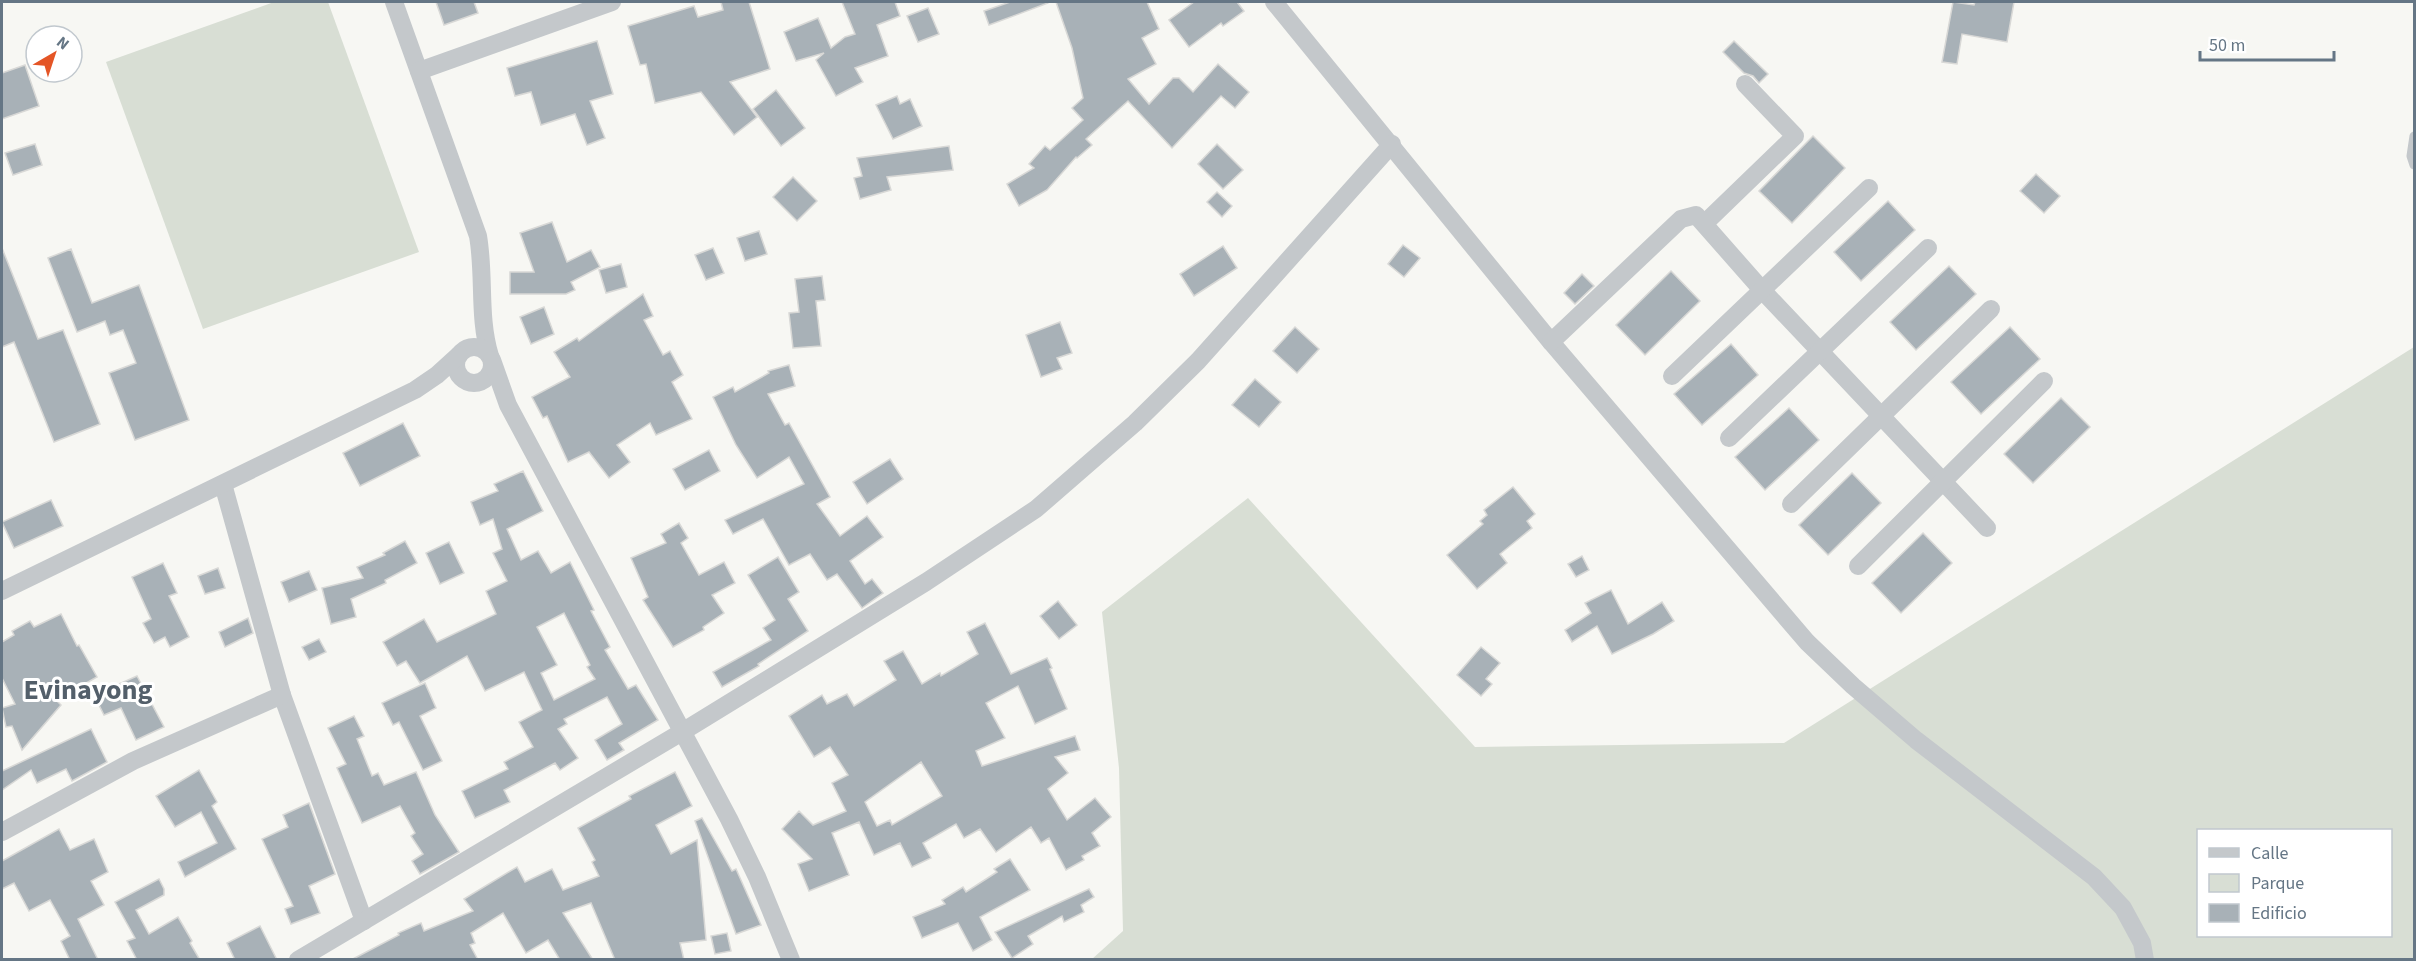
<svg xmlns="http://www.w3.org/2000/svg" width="2416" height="961" viewBox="0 0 2416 961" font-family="'Source Sans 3',sans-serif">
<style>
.green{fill:#d8ded4;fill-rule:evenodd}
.building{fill:#a8b1b7;stroke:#d8d8d6;stroke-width:1.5;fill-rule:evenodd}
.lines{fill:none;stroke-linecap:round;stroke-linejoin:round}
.service{stroke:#c4c8cb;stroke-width:9}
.minor{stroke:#c4c8cb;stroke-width:18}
.labels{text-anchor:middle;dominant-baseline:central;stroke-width:6;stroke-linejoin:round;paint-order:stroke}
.town-label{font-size:28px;font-weight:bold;fill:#535f6a;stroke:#fff}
</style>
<rect width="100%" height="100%" fill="#f7f7f3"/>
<g class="green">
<path d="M274 2H328L419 252 203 329 106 62Z"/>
<path d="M2414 347V959L1091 960 1123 931 1119 768 1102 612 1248 498 1475 747 1784 743ZM2198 830H2390V936H2198Z"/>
</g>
<g class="building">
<path d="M436 2H474L478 13 444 25Z"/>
<path d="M721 2H749L770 69 730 82 757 117 734 135 701 92 655 103 646 64 640 65 628 26 694 6 698 17 723 10Z"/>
<path d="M842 2H895L900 16 877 25 888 56 855 68 863 82 836 96 816 60 824 53 796 61 784 32 818 18 831 48 845 37 855 34Z"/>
<path d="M1010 2H1048V3L989 25 984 11Z"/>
<path d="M1056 2H1147L1159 29 1142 38 1156 64 1128 79 1149 104 1173 78H1179L1193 92 1218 64 1249 92 1235 108 1221 96 1172 148 1128 101 1086 139 1092 145 1077 158 1076 157 1047 190 1019 206 1007 184 1034 168 1029 164 1045 146 1050 150 1083 120 1072 108 1083 98 1072 48Z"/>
<path d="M1194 2H1237L1244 11 1223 26 1221 23 1189 47 1169 20Z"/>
<path d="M1953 2 1974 5 1975 2H2014L2007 42 1962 34 1957 64 1942 62Z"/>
<path d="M928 8 939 34 918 42 907 16Z"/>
<path d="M597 41 613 94 590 101 605 138 587 145 575 114 541 125 531 92 515 96 507 68Z"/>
<path d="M1734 41 1768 74 1759 83 1753 76 1744 73 1723 52Z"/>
<path d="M25 65 39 106 2 119V73Z"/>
<path d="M776 90 805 128 781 146 753 109Z"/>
<path d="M897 96 900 104 910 99 922 126 893 139 876 105Z"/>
<path d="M1813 136 1845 168 1792 223 1759 191Z"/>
<path d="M35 144 42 165 13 175 5 153Z"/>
<path d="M1217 144 1243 170 1223 189 1198 164Z"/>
<path d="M949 146 953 170 887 177 891 190 860 199 854 178 862 176 857 158Z"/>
<path d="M2036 174 2060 196 2044 213 2020 191Z"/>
<path d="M793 177 817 201 797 221 773 197Z"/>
<path d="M1217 192 1232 206 1222 217 1207 202Z"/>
<path d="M1888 201 1915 230 1861 281 1834 252Z"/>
<path d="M552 222 567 262 591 250 600 267 571 282 575 290 566 294H510V272H534L520 233Z"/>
<path d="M759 231 767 254 745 261 737 238Z"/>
<path d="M1403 245 1420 258 1404 277 1388 264Z"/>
<path d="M1223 246 1237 268 1194 296 1180 274Z"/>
<path d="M2 248 38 339 63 330 100 424 54 442 14 342 2 347Z"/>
<path d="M713 248 724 273 706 280 695 255Z"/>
<path d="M71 249 92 303 139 285 189 420 135 440 109 373 136 363 123 330 110 335 105 321 77 332 48 258Z"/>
<path d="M621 264 627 287 606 293 599 270Z"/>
<path d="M1949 266 1976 294 1916 350 1890 322Z"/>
<path d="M1671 271 1700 301 1645 355 1616 325Z"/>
<path d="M1582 274 1594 286 1575 304 1564 293Z"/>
<path d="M822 276 825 300 816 301 821 346 793 348 789 313 799 312 795 279Z"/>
<path d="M643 294 653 316 644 320 663 355 670 351 683 375 672 382 692 419 656 435 650 423 617 445 630 462 609 478 589 452 568 462 547 416 543 418 532 397 570 377 554 352 577 338 579 341Z"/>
<path d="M544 307 554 334 531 344 520 317Z"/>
<path d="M1060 322 1072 353 1057 358 1062 369 1041 377 1026 335Z"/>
<path d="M1295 327 1319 349 1297 373 1273 351Z"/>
<path d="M2010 327 2040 359 1981 414 1951 382Z"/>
<path d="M1731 344 1758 375 1702 425 1674 394Z"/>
<path d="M789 365 795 386 768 394 785 425 789 423 830 497 817 504 840 536 867 516 883 537 850 561 865 584 872 579 883 593 862 608 837 574 827 580 810 554 789 565 763 519 733 534 725 520 804 484 789 457 757 478 736 445 713 397 733 387 735 392 769 373 768 371Z"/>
<path d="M1255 379 1281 402 1259 427 1232 405Z"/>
<path d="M2061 398 2090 427 2033 483 2004 454Z"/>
<path d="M1789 408 1819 440 1765 490 1735 457Z"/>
<path d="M403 423 420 456 360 486 343 453Z"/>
<path d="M709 450 720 471 685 490 673 469Z"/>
<path d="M890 459 903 479 867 504 853 482Z"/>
<path d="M523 471 543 511 507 529 521 560 538 551 551 573 570 562 594 610 591 611 610 647 605 650 628 689 636 685 658 720 619 743 624 750 607 760 595 740 622 724 607 697 564 719 567 724 558 729 578 758 560 770 555 763 504 790 510 802 475 818 462 791 508 769 504 762 533 747 519 722 542 710 524 672 485 691 467 656 420 683 406 661 397 666 383 642 424 619 437 642 496 614 486 591 507 581 493 553 502 549 493 519 480 525 471 502 498 491 494 484ZM564 613 590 665 587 667 595 679 554 700 541 673 557 665 537 627Z"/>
<path d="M1852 473 1881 503 1828 555 1799 525Z"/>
<path d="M1513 487 1535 514 1527 521 1532 528 1500 554 1507 563 1477 589 1447 555 1483 524 1480 521 1487 515 1484 510Z"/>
<path d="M51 500 63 526 14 548 2 522Z"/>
<path d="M679 523 688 538 681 543 699 575 724 562 735 583 712 595 724 613 703 627 704 630 673 647 643 600 648 597 631 558 666 543 661 534Z"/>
<path d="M1923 533 1952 563 1901 613 1872 583Z"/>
<path d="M405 541 417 563 385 580 386 583 351 599 356 617 331 624 322 588 363 578 357 567 385 555 383 553Z"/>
<path d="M449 542 464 573 440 584 426 553Z"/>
<path d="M1582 556 1589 570 1576 577 1568 564Z"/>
<path d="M778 557 799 592 788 599 808 631 758 664 759 666 722 687 713 672 771 640 763 628 775 620 748 575Z"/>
<path d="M163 563 177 593 169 596 189 637 170 647 165 637 154 643 143 623 151 619 132 577Z"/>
<path d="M218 568 225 588 205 594 198 576Z"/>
<path d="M309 571 317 590 289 602 281 582Z"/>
<path d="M1611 590 1628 624 1662 602 1674 621 1653 634 1612 654 1597 626 1572 642 1565 630 1591 613 1585 603Z"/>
<path d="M1058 601 1077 625 1059 639 1040 616Z"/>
<path d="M61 614 77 646 79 645 97 677 56 700 61 705 22 750 12 726 6 727 2 708 15 704 2 678V642L14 635 12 631 30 621 34 627Z"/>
<path d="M248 618 253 633 225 647 219 632Z"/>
<path d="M985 623 1011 674 1047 658 1052 668 1050 669 1067 709 1035 724 1018 686 986 703 1005 738 976 751 982 766 1075 736 1080 750 1055 757 1068 773 1048 789 1067 820 1095 798 1111 817 1092 833 1100 846 1082 856 1084 860 1066 870 1049 838 1041 843 1031 827 996 852 980 829 964 838 956 824 923 843 931 858 912 867 900 843 874 855 859 822 832 833 849 875 809 891 798 864 812 859 782 829 799 811 813 825 846 811 832 783 848 775 830 747 814 757 789 716 822 695 827 704 847 694 854 706 896 680 884 661 903 651 922 684 940 673 941 676 978 654 967 632ZM921 762 942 796 892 825 890 820 877 826 865 802Z"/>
<path d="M319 639 326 652 309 660 302 647Z"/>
<path d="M1481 647 1500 663 1486 679 1492 684 1481 696 1457 675Z"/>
<path d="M137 676 164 727 136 740 121 708 104 715 94 695Z"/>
<path d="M425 683 436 708 420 716 442 761 423 770 399 722 393 725 382 703Z"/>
<path d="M354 716 364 736 357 739 372 776 378 773 384 785 416 772 435 815 459 852 420 874 412 861 423 854 411 836 415 833 400 806 362 823 337 768 346 764 328 728Z"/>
<path d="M91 729 107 762 72 781 66 769 37 783 31 770 2 790V771Z"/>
<path d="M199 770 217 802 212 806 236 849 185 877 178 862 217 843 201 812 175 827 156 796Z"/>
<path d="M675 772 692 806 656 825 671 854 697 840 706 940 680 943 684 960H615L591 903 563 913 593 960H560L548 940 526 953 503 913 471 933 475 943 470 945 478 960H351L399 935 398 933 421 923 424 931 473 911 464 899 517 867 525 882 552 869 563 890 599 876 592 862 595 860 578 828 631 799 629 796Z"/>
<path d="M309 803 335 874 309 886 320 913 291 924 285 909 293 906 262 839 288 827 283 815Z"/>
<path d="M702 818 732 871 736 869 761 925 736 934 695 821Z"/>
<path d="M59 829 70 850 94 839 108 872 91 881 104 905 78 919 98 960H70L61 941 70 936 50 900 29 911 14 883 2 889V861Z"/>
<path d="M1010 859 1030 890 980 917 992 940 973 951 958 923 922 938 913 917 945 904 942 900 963 887 966 892 997 872 994 869Z"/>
<path d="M159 879 164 889V895L136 910 149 934 178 917 192 941 190 943 200 960H137L127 941 135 938 115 902Z"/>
<path d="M1089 889 1094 897 1081 905 1084 912 1064 922 1062 916 1028 936 1033 944 1012 958 995 932Z"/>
<path d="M260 926 277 960H235L227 943Z"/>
<path d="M727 933 731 951 715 954 711 936Z"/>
</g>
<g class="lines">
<path class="service" d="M2414 136 2411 156 2414 165"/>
<g class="minor">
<path d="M394 2 478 236C485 276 478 317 490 356"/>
<path d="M1274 2 1551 342 1807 642 1853 686 1916 740 2094 877 2123 908 2142 943 2145 960"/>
<path d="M419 71 612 2"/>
<path d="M1705 223 1795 136 1745 84"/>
<path d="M1551 342 1681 219 1696 215 1762 290 1987 528"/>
<circle cx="474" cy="365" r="18"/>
<path d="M492 360 508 405 729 819 757 877 791 960"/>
<path d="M1672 376 1869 188"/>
<path d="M1729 438 1928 248"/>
<path d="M223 484 282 695 364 921"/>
<path d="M1791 504 1991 309"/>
<path d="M1858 566 2044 381"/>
<path d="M2 591 415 390 437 375 459 355"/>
<path d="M2 832 133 761 282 695"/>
<path d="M298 960 682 732 926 582 1036 509 1135 423 1198 361 1392 144"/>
</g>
</g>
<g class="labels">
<g class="town-label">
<text x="88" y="690">Evinayong</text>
</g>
</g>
<rect width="2416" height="961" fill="none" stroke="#657685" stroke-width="6"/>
<rect x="2197" y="829" width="195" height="108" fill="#ffffff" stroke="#c1c8ce" stroke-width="1.5"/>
<rect x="2209" y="848" width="30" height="9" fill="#c4c8cb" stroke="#c1c8ce" stroke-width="1.5"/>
<text x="2251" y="859" font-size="18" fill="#657685">Calle</text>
<rect x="2209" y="874" width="30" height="18" fill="#d8ded4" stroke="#c1c8ce" stroke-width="1.5"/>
<text x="2251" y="889" font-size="18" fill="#657685">Parque</text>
<rect x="2209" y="904" width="30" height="18" fill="#a8b1b7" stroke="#c1c8ce" stroke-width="1.5"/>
<text x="2251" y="919" font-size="18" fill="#657685">Edificio</text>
<g transform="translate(54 54) rotate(39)"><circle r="28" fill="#ffffff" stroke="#c1c8ce" stroke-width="1.5"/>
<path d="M0-4.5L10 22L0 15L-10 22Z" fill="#e45526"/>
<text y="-9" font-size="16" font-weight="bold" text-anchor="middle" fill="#657685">N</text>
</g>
<path d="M2200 51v9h134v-9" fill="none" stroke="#657685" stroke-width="3"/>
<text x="2209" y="51" font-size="18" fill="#657685" stroke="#ffffff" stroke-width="4.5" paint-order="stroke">50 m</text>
</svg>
